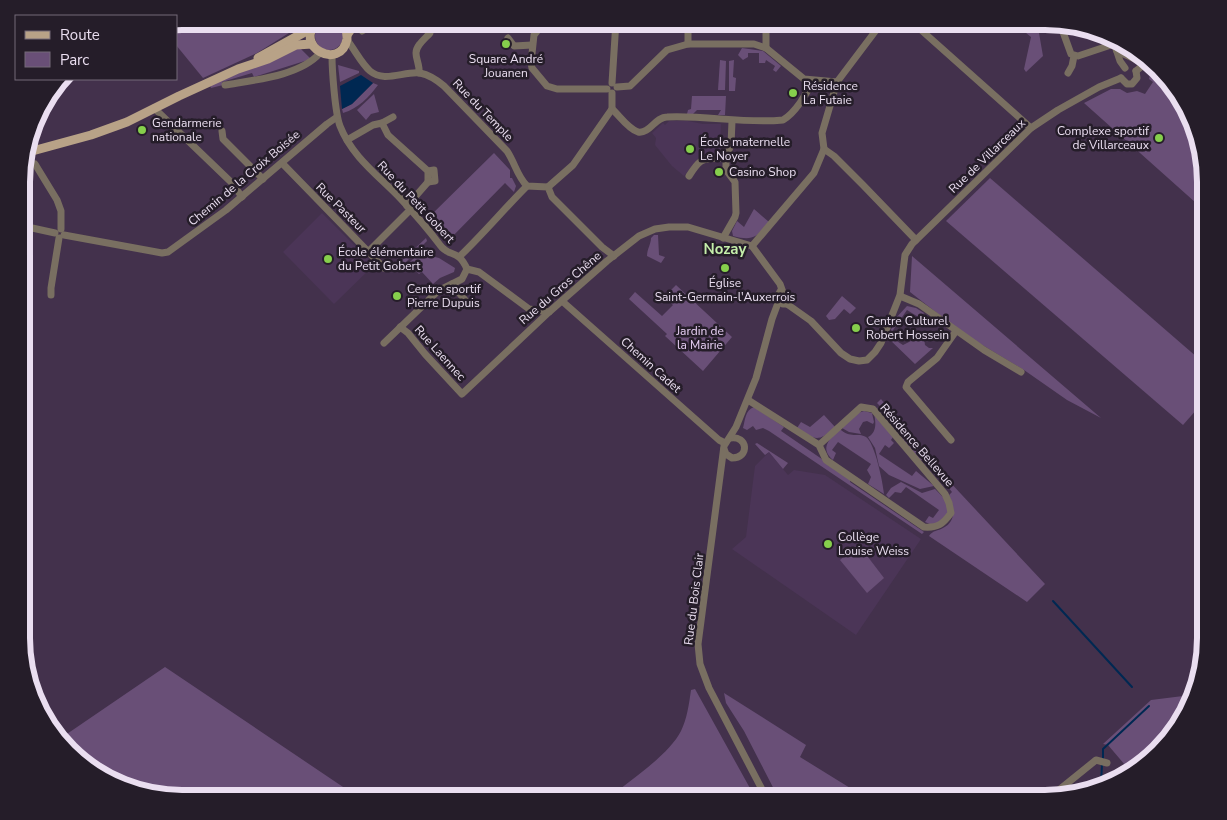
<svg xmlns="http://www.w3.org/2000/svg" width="1227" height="820" viewBox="0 0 1227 820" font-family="'Nunito Sans',sans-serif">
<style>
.built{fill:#4b3557}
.green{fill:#694f77}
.water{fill:#002852}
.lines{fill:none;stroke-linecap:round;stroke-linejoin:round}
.stream{stroke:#002852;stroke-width:2}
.minor{stroke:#796f61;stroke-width:7}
.major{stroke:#b8a287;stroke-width:9}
.poi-dot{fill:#86cf4c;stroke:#251d29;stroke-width:2}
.labels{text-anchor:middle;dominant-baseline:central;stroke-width:5;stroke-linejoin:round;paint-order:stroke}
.poi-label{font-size:12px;fill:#eadef0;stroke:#251d29;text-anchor:start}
.street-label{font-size:12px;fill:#eadef0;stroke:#251d29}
.park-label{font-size:12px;fill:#e8d0f5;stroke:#251d29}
.quarter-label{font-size:15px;font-weight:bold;fill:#c4eeaa;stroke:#251d29}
.rim{fill:none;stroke:#eadef0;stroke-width:6}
</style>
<rect width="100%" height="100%" fill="#43314c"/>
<g class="built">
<path d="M669 121H688L703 124H721L720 154 719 155 702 154 684 176 672 166 655 145 656 138 652 133 663 123 665 125Z"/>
<path d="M322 213 374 265 334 304 283 252Z"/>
<path d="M769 452 788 475 794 470 825 475 921 539 856 635 732 549 746 537 755 466Z"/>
</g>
<g class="green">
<path d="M182 21H308L257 53 203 78 176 45V22Z"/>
<path d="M1035 21 1068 25 1039 33 1043 56 1026 72 1024 69 1031 37 1020 28 1034 24Z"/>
<circle cx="329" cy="36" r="14"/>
<path d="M301 46V49L311 59 254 77 252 73 222 82 223 85 211 88 210 85Z"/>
<path d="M742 48 763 51 781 66 776 72 773 70 775 66 766 60 765 63H759V53H748V57L743 60 738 55Z"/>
<path d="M720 60 726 61 725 90H718Z"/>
<path d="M734 60 733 77 736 78 735 91H729V61Z"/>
<path d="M338 65 359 71V73L340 82Z"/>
<path d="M1156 72 1184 102 1205 172V211L1084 103 1111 89H1120L1127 93 1137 91 1145 94 1153 82 1149 79 1150 75Z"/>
<path d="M373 83 378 85C368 98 359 108 343 113L342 109 352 104Z"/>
<path d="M374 94 379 112 371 114 366 120 357 110Z"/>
<path d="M692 96H726L725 115H718L721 110H697L693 114H687L688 110 691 109Z"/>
<path d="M494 153 510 170V178H512L516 186 514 192 505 183 448 241 426 220Z"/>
<path d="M990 178 1205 364V400L1183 425 946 221Z"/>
<path d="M754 209 769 222C757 238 752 241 733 236L732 231 737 221 744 227Z"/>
<path d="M654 235H658L659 255 665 257 661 263 647 256C647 249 651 244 651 238Z"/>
<path d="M426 238 427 241 396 272 393 269Z"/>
<path d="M419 253 439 258 455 268 454 272 440 278 433 284 422 272 419 274 408 264Z"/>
<path d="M912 256 1101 418 1067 400 1024 370 964 334 910 292Z"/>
<path d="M676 285 732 337 703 371 665 336 667 334 629 299 635 292 662 316 673 305 664 297Z"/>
<path d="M842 296 856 308 850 314 844 309 835 319 829 320 826 316Z"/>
<path d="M907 306 916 308 924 313 920 318 907 310 889 336 903 345 915 339 918 334 924 338 925 345 929 348H933L915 364 888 338 895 319Z"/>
<path d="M881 399 934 465 1045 584 1027 602 929 536C933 530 938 531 943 528 957 521 954 507 949 495L952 492 924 458 920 461 901 438 904 434 882 408 878 411 876 409 880 406 877 403Z"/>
<path d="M754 407 784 427 781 431 851 479 850 482 924 532 922 534 769 431 763 428 756 430 753 426 747 430 743 428C745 421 745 410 754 407Z"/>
<path d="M864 411 872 413 874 422 873 424 867 421 863 422 859 429 861 434 849 432 842 428 858 413Z"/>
<path d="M874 414 893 437 891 440 894 443 889 448 885 445 879 454 912 476 916 471 934 486 920 489 889 475 879 466 875 448 868 437C877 433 876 422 874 414Z"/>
<path d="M824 415 835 427C818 443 815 440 797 428L801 422 810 427Z"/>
<path d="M840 429C850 439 858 432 866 437 875 443 883 483 884 494L868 484 871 477 867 470 871 464 838 442 832 450 836 453 833 460C819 448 830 438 840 429Z"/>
<path d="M757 443 788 463 783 469 769 452 765 455 755 444Z"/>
<path d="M901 482 922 493 935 489 945 499 949 511 943 521 932 525 925 522 929 516 933 518 939 510 906 487 901 493 895 492 889 498 886 495 891 488Z"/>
<path d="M858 544 884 578 867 593 840 560Z"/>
<path d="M165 667 352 793 363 799H182L131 790 92 771 61 738Z"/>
<path d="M695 689 756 799H607C628 782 669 755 681 731 687 719 689 704 691 690Z"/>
<path d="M724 693 806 745 800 757 855 791 857 798 779 799 744 731 726 703Z"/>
<path d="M1183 696 1189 697 1178 728 1131 772 1108 745 1103 744 1151 700Z"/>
</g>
<path class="water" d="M361 75 373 83 352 104 342 109 340 86Z"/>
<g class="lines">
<g class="stream">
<path d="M1053 601 1132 687"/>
<path d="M1103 759V749L1149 706"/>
<path d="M1101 785 1102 764"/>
</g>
<g class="minor">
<path d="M545 21 534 35 531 63 532 68 547 86 557 89H607"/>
<path d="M688 21V44"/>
<path d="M827 21 834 28"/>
<path d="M911 21 1031 128"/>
<path d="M362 31 378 21"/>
<path d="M1063 32 1071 54 1078 56 1114 44"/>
<path d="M1112 37 1120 61 1125 68"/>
<path d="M508 38 514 46 532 45"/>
<path d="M347 40C355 50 361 63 370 71 384 83 404 71 420 73 430 75 437 80 444 86L507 151C515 163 517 176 527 186L548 187 552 197 602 247 614 256"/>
<path d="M766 48V21"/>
<path d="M1117 51 1135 59"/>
<path d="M332 55C332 70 335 113 340 126 352 157 379 176 401 199 415 214 428 229 440 245 449 258 458 248 467 269"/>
<path d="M1136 71 1147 62"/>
<path d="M419 73C420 65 416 60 416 53 416 45 426 38 430 33V28L425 21"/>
<path d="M1068 73 1072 66 1074 56"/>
<path d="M1121 78 1127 84H1132L1137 78 1136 71"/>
<path d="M612 83 616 21"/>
<path d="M225 85C254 80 300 76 320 53"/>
<path d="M617 87 630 86 667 50 688 44H754L766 48 804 79 837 82"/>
<path d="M154 108 232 183 242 197"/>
<path d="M612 109C619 115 628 129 638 132 650 134 655 117 667 117 706 115 744 124 783 120 795 113 807 94 812 81"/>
<path d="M382 123 393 117"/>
<path d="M222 131 223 139 263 179"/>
<path d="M347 140 373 125 382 123 388 135 428 171V182L407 206"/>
<path d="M824 149 834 156 863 185 916 240"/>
<path d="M282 163 384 268"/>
<path d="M35 164 57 200 61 211V229"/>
<path d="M689 176C703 154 703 161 726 157"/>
<path d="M428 182 435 181 434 170 428 171"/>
<path d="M548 187 573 165 612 109V93"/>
<path d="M23 226 55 233"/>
<path d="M64 235 162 253 168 252 226 210 327 124 337 117"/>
<path d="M723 238 735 217 736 213 735 182 726 170V157L731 145 732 121"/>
<path d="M752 246 814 173 824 149 822 133 837 82 883 21"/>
<path d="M369 251 410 210"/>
<path d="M460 256C483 234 504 209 527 186"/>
<path d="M467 269 479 272 529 309 549 312"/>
<path d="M452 284 469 305"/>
<path d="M51 295V288L59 238"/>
<path d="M900 296 919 304 984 350 1021 372"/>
<path d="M562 301 719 440 725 443"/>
<path d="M783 304H787L811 321 841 353 850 359 859 361 867 360 875 352 881 343 900 295 905 255 912 244 1031 128 1058 110 1099 87 1121 78"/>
<path d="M400 327 408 333 425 354 462 394 549 312 607 261 639 236 655 229 669 227H688L752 246 780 284 787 304"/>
<path d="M384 343 438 291 462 279 467 269"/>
<path d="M748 400 819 445 826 460 924 527C938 528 943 524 951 513L949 503 945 494 873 409 861 407 819 445"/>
<path d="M951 440 906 387 908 382 937 358 956 331"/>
<path d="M724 449 726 454 732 458C750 458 748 435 730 438"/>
<path d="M1049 798 1096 760 1107 763"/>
<path d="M767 799 709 688 700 664 698 644 724 446 736 427 756 378 772 319 778 303 777 297 781 290"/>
</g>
<g class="major">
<path d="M318 21C291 46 341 72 347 39 348 32 345 26 339 21"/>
<path d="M347 35 357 21"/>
<path d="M258 58 312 28"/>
<path d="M25 153 91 135 127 122 179 96 238 69 268 59 296 45 312 44"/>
</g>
</g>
<g class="poi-dot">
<circle cx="506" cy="44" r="5"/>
<circle cx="793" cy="93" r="5"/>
<circle cx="142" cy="130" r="5"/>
<circle cx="1159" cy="138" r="5"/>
<circle cx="690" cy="149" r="5"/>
<circle cx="719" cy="172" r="5"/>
<circle cx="328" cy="259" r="5"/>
<circle cx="725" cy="268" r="5"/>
<circle cx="397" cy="296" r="5"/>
<circle cx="856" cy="328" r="5"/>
<circle cx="828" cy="544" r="5"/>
</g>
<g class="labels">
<g class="poi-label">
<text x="506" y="59" text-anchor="middle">Square André<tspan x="506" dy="14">Jouanen</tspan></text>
<text x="803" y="86">Résidence<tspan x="803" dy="14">La Futaie</tspan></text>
<text x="152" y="123">Gendarmerie<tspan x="152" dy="14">nationale</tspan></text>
<text x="1149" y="131" text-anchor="end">Complexe sportif<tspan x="1149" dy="14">de Villarceaux</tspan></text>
<text x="700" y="142">École maternelle<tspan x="700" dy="14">Le Noyer</tspan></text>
<text x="729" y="172">Casino Shop</text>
<text x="338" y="252">École élémentaire<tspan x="338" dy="14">du Petit Gobert</tspan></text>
<text x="725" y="283" text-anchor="middle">Église<tspan x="725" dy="14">Saint-Germain-l'Auxerrois</tspan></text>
<text x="407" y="289">Centre sportif<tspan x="407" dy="14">Pierre Dupuis</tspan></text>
<text x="866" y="321">Centre Culturel<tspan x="866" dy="14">Robert Hossein</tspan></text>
<text x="838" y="537">Collège<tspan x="838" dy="14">Louise Weiss</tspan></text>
</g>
<g class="street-label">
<text transform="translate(483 110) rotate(46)">Rue du Temple</text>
<text transform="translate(987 156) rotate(-44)">Rue de Villarceaux</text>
<text transform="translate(244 178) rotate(-40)">Chemin de la Croix Boisée</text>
<text transform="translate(416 202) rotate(47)">Rue du Petit Gobert</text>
<text transform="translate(341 208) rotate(45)">Rue Pasteur</text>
<text transform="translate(560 288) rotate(-41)">Rue du Gros Chêne</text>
<text transform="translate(440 353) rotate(48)">Rue Laennec</text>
<text transform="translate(651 365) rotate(42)">Chemin Cadet</text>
<text transform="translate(917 445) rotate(49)">Résidence Bellevue</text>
<text transform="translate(694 599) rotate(-83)">Rue du Bois Clair</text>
</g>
<g class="park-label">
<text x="700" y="331">Jardin de<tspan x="700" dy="14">la Mairie</tspan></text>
</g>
<g class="quarter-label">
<text x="725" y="249">Nozay</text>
</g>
</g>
<path d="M0 0H1227V820H0ZM182 30H1045A152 152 0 0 1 1197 182V638A152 152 0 0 1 1045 790H182A152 152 0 0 1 30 638V182A152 152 0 0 1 182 30Z" fill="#251d29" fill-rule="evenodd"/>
<path class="rim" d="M182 30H1045A152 152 0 0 1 1197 182V638A152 152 0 0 1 1045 790H182A152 152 0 0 1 30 638V182A152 152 0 0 1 182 30Z"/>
<rect x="15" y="15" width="162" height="65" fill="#251d29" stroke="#746a79"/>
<rect x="25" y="31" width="25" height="8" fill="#b8a287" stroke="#746a79"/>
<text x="60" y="40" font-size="15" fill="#eadef0">Route</text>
<rect x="25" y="52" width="25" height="15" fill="#694f77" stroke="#746a79"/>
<text x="60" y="65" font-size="15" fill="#eadef0">Parc</text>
</svg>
